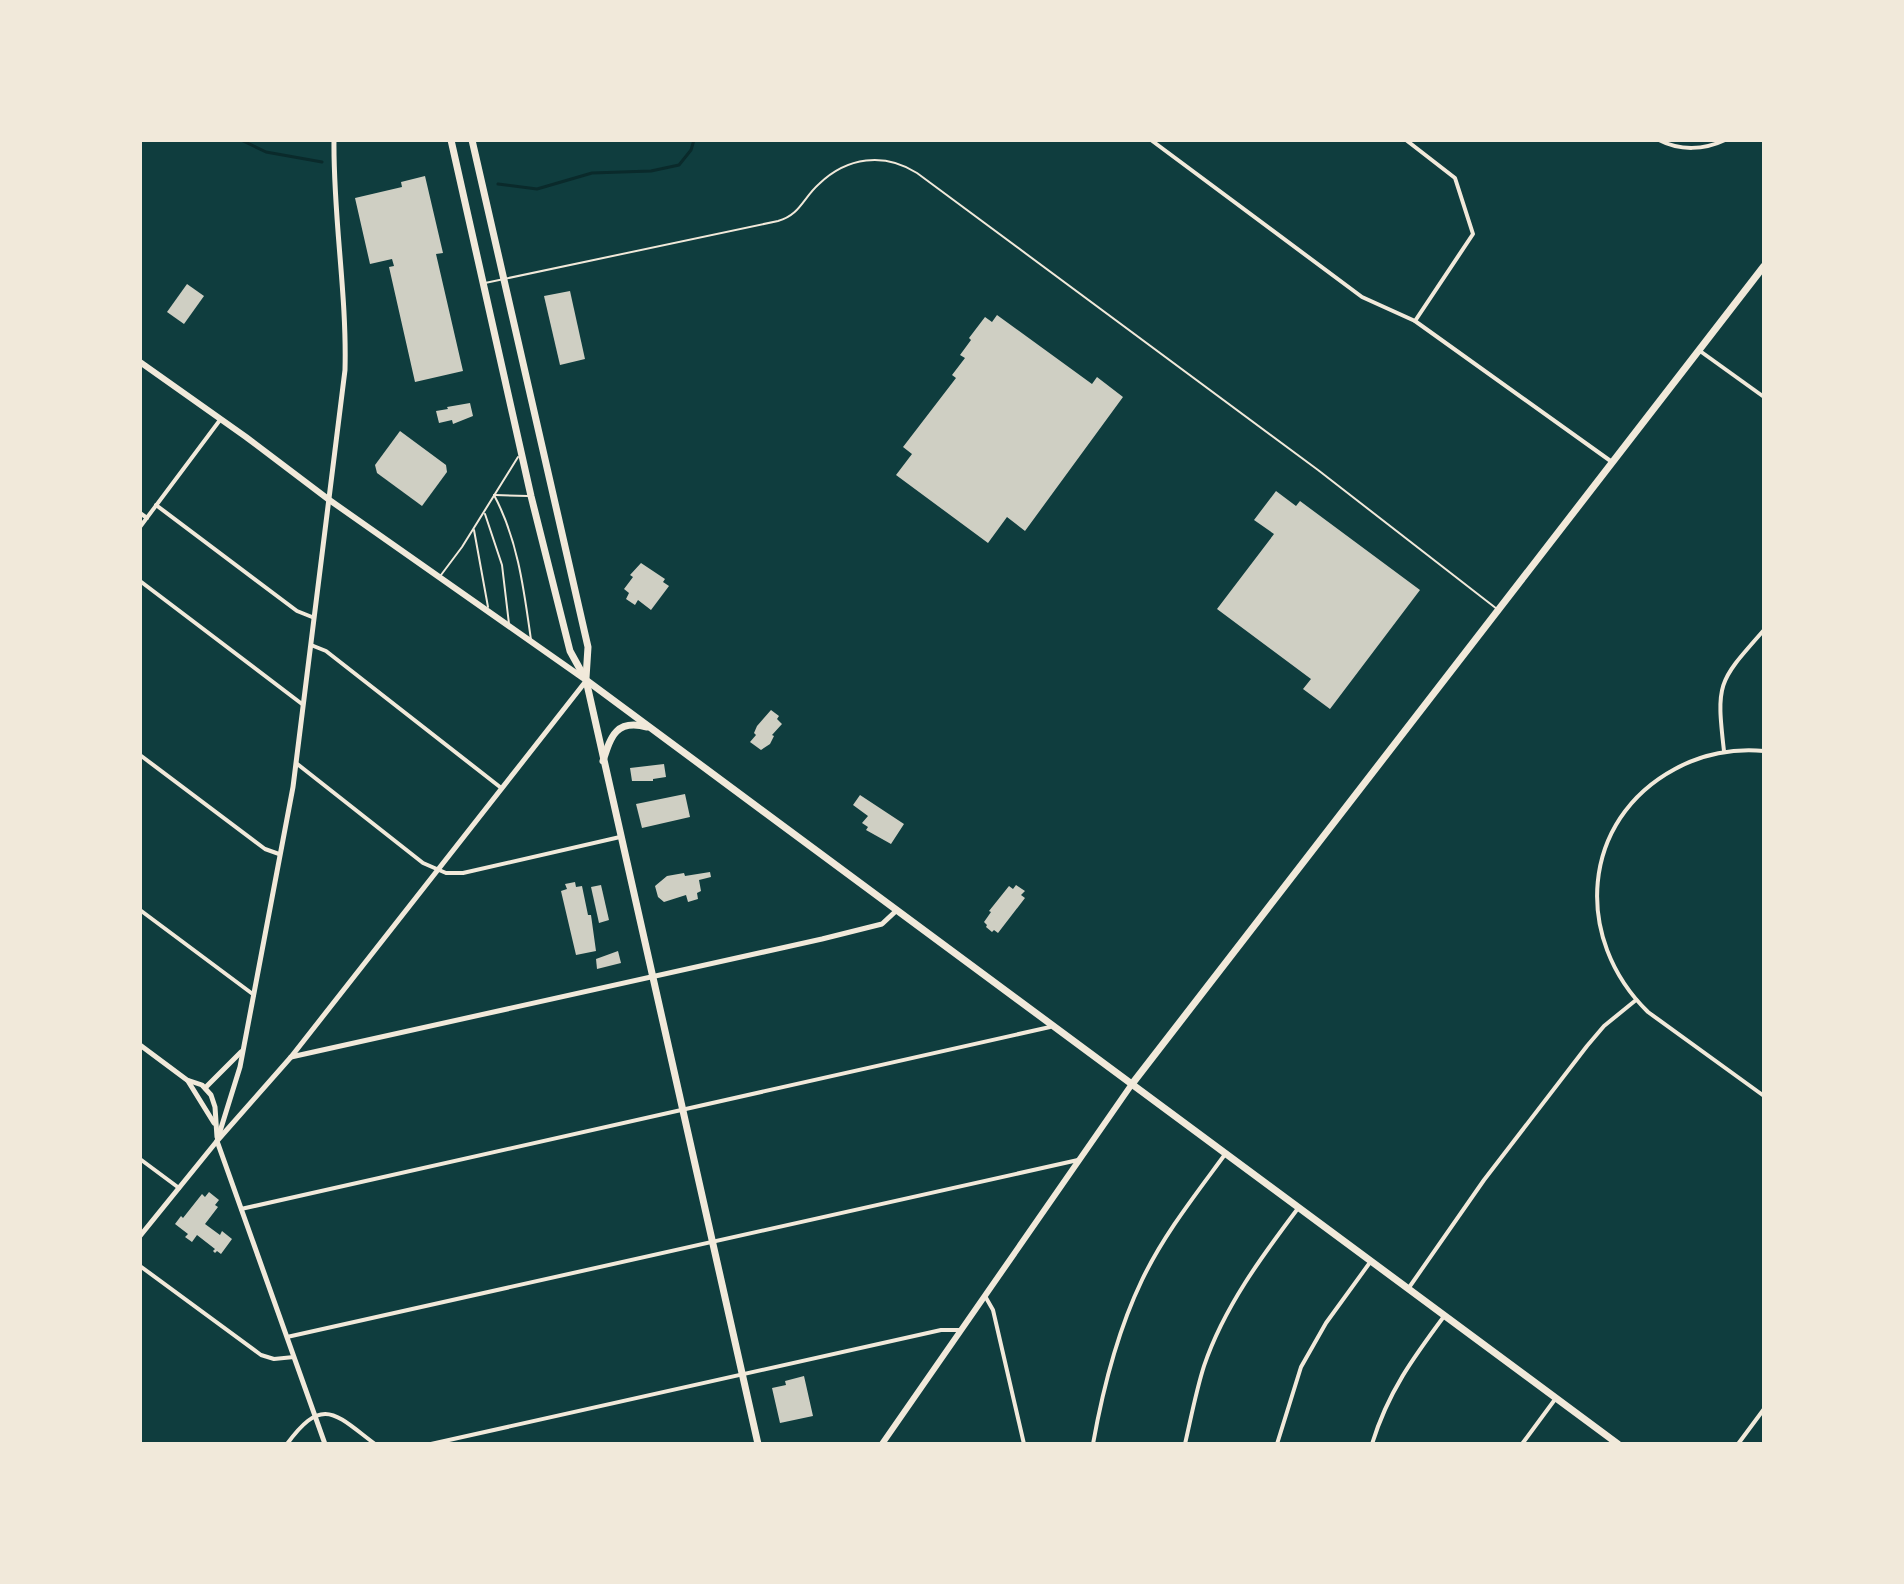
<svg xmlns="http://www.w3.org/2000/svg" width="1904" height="1584" viewBox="0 0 1904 1584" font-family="'PT Sans Narrow',sans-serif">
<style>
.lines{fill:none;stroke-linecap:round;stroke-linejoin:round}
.stream{stroke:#0a2a2b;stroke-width:3}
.building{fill:#cfcfc3}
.service{stroke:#f1e9da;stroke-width:2}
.minor{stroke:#f1e9da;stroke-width:4}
.tertiary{stroke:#f1e9da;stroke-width:5}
.secondary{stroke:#f1e9da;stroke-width:6}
.primary{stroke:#f1e9da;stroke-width:7}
.trunk{stroke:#f1e9da;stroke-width:7}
</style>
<rect width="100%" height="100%" fill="#0f3d3e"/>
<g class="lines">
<g class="stream">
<path d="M241 140 266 152 322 162"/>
<path d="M498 184 537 189 592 173 651 171 679 165 691 150 694 140"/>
</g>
</g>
<g class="building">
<path d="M425 176 443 253 436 254 463 371 415 382 389 267 394 266 392 259 370 264 355 198 402 187 401 182Z"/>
<path d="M187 284 204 296 184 324 167 312Z"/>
<path d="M570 291 585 359 560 365 544 296Z"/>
<path d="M997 315 1092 384 1097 377 1123 397 1025 531 1007 517 988 543 896 475 912 454 903 447 956 378 952 375 965 358 960 355 971 340 969 338 985 317 992 322Z"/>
<path d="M470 403 473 416 453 424 452 420 439 423 436 411 448 409 447 407Z"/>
<path d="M400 431 446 465 447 472 422 506 377 473 375 465Z"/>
<path d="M1276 491 1296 506 1300 501 1420 590 1330 709 1303 689 1311 679 1217 609 1274 534 1254 520Z"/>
<path d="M641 563 665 579 663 582 669 586 651 610 638 600 635 605 626 599 629 593 624 589 633 577 630 575Z"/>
<path d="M771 710 779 716 777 719 782 724 772 735 774 736 770 744 761 750 750 742 756 735 754 733 757 726Z"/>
<path d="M664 764 666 777 653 779V781H632L630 768Z"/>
<path d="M685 794 690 817 642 828 636 804Z"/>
<path d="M860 795 904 824 891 844 866 830 868 827 862 823 868 816 853 805Z"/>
<path d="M710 872 711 877 699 880 701 891 697 893 698 899 688 902 686 895 664 902 658 897 655 886 667 876 684 873 685 876Z"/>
<path d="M575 882 576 887 582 886 588 915H591L596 951 576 955 561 891 567 889 565 884Z"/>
<path d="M601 885 609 920 599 923 591 887Z"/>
<path d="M1016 885 1025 891 1021 895 1025 898 998 933 994 930 992 932 986 927 987 925 984 922 991 912 989 911 1009 886 1013 889Z"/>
<path d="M618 951 621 963 597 969 596 959Z"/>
<path d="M209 1192 219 1200 215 1205 218 1207 205 1224 220 1235 222 1231 232 1239 221 1254 217 1251 215 1253 213 1251 215 1249 197 1235 192 1242 185 1237 188 1234 175 1224 181 1216 183 1218 202 1194 205 1197Z"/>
<path d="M804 1376 813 1416 780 1423 772 1388 786 1385 785 1381Z"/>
</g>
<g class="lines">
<g class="service">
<path d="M485 283 778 221C800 215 803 198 819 184 847 157 884 152 917 173L1318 470 1497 609"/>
<path d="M494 495C518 540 524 590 531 640"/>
<path d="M495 495 528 496"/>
<path d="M485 514 502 565 509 624"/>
<path d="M474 530 488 607"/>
<path d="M441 575 462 547 518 457"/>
</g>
<g class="minor">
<path d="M1151 140 1362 297 1415 321 1612 462"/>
<path d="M1406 140 1455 178 1473 234 1415 321"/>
<path d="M1659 140C1680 151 1704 150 1725 140"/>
<path d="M1700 351 1764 397"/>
<path d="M156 505 297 611 312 617"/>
<path d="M140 513 147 518"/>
<path d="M140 527 220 420"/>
<path d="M140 581 302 704"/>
<path d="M311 645 326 651 500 787"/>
<path d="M1724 751C1716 682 1718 682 1764 630"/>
<path d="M1764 751C1734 748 1702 754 1675 769 1580 820 1573 939 1648 1012L1764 1096"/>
<path d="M140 755 265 849 279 854"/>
<path d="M296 763 423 863 446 873H463L620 837"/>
<path d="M140 910 254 995"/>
<path d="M140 1159 179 1188"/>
<path d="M241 1209 1050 1027"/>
<path d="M140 1266 261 1355 274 1359 294 1357"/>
<path d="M1408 1289 1484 1180 1587 1046 1604 1026 1636 1000"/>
<path d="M985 1296 993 1310 1024 1444"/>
<path d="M287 1337 1078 1160"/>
<path d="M287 1444C323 1395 335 1414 375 1444"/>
<path d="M431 1444 941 1330H959"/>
<path d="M1093 1444C1103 1388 1117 1332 1142 1280 1164 1234 1196 1194 1226 1153"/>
<path d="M1185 1444C1191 1418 1196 1391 1204 1366 1224 1307 1262 1256 1299 1207"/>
<path d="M1277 1444 1301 1367 1326 1323 1371 1261"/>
<path d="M1372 1444C1388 1392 1413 1358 1445 1315"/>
<path d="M1522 1444 1556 1398"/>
<path d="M1738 1444 1764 1409"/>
</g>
<g class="tertiary">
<path d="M140 1045 187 1080 202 1085 211 1095 215 1107 217 1137"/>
<path d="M291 1057 822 939 882 924 897 910"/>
<path d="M188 1081 214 1123"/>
<path d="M205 1088 241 1052"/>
<path d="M140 1236 217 1141 291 1057 586 681"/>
<path d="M325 1444 217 1141 240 1067 293 787 345 370C347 293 333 217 334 140"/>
</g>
<g class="secondary">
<path d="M140 362 246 437 328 499 583 678"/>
<path d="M882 1444 1132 1084"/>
</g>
<g class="primary">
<path d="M586 680 758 1444"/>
<path d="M1132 1084 1764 266"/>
</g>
<g class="trunk">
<path d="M451 140 531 496 570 651 586 680 1618 1444"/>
<path d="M472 140 588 647 586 678"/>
<path d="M603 761C611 736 616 719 647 727"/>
</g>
</g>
<rect width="1904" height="1584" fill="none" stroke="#f1e9da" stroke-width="284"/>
</svg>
